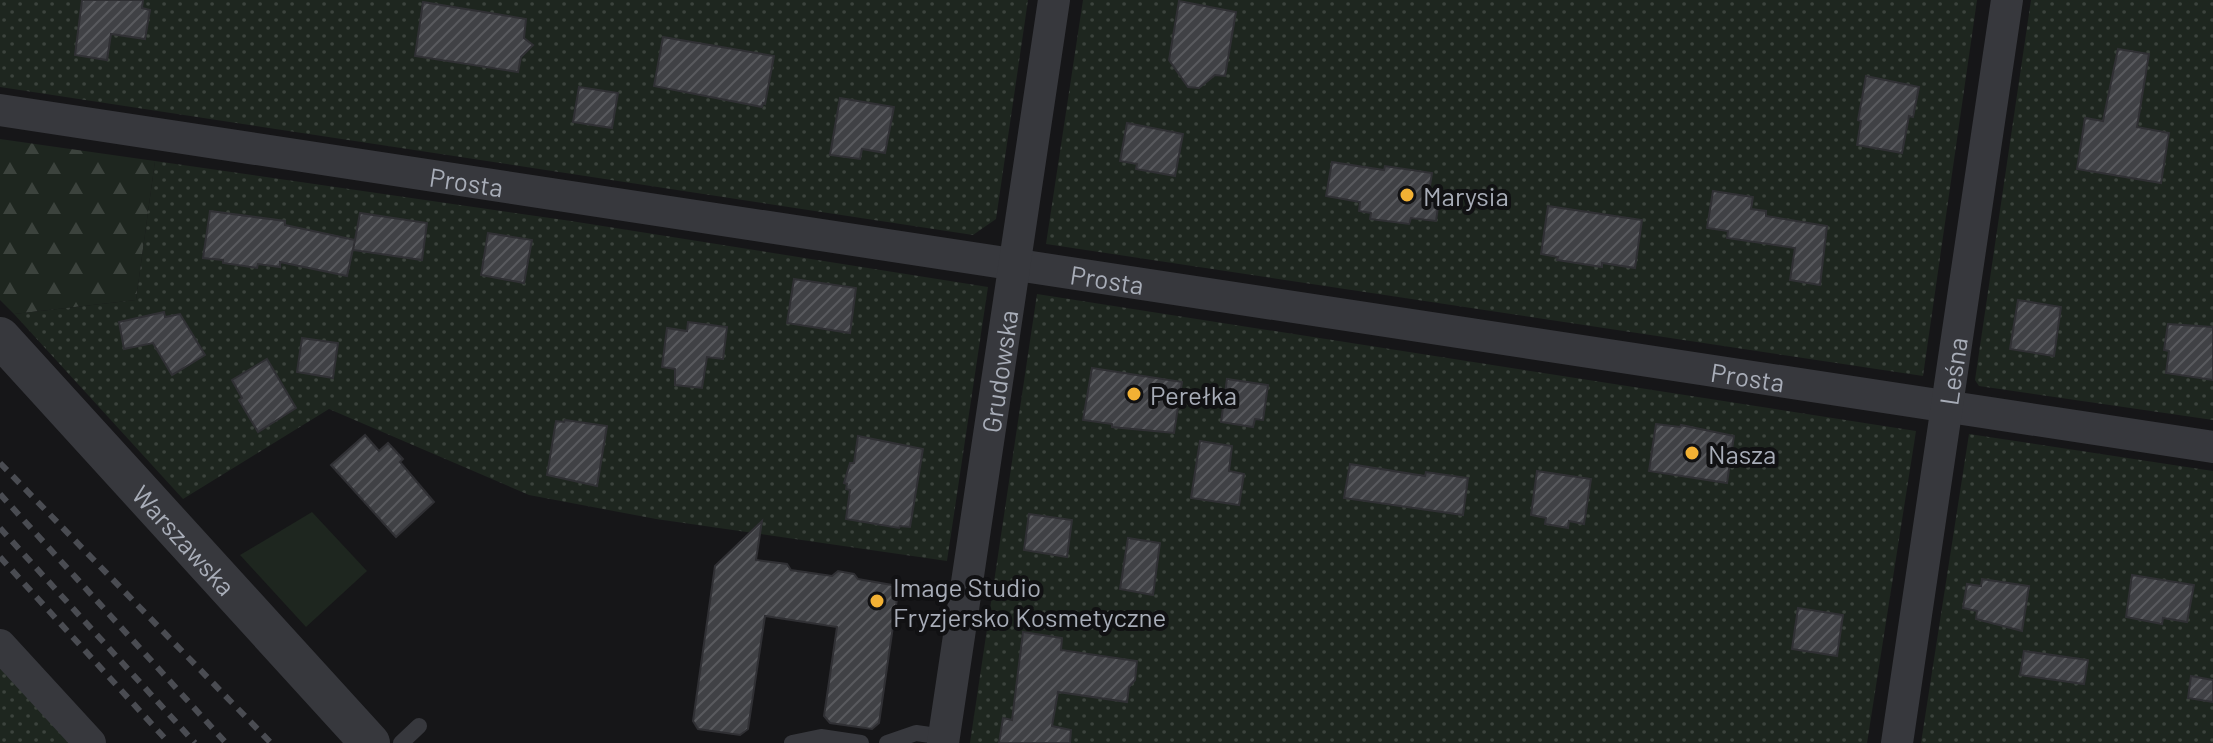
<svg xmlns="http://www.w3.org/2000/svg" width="2213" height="743" viewBox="0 0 2213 743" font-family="Barlow,sans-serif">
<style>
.green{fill:#1e261f}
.forest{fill:url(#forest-firs)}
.garden{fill:url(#garden-dots)}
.building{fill:url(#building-hatch);stroke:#303034;stroke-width:2}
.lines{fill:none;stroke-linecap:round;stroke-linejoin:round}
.service{stroke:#37383d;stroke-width:16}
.minor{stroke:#37383d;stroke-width:32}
.tertiary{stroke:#37383d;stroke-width:40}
.rail{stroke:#4a4c52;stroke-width:6;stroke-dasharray:10 8;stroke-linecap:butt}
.poi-dot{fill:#f2b134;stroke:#111113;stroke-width:3}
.labels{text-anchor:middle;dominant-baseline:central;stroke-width:8;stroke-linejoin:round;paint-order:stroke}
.street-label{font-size:26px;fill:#a8adb8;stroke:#111113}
.poi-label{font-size:26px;fill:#a8adb8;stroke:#111113;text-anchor:start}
</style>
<defs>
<pattern id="forest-firs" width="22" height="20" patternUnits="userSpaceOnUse" patternTransform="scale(2)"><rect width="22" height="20" fill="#1e261f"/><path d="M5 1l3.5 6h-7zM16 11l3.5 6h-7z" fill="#3c433d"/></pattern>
<pattern id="garden-dots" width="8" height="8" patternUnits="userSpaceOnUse" patternTransform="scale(2)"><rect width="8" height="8" fill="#1e261f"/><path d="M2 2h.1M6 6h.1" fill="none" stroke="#3c433d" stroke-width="1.8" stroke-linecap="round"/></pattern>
<pattern id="building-hatch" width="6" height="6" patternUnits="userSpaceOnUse" patternTransform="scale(2)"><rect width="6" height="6" fill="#404145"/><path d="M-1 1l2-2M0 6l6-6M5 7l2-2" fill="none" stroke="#595a5e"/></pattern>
</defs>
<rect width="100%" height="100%" fill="#161618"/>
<path class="green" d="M312 512 367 571 306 627 240 555Z"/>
<path class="forest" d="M0 139 155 161 136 300 14 314 0 300Z"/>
<g class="garden">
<path d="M0 0H1028L996 219 973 235 0 87Z"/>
<path d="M1083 0H1977L1923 376 1046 244Z"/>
<path d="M2031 0H2213V420L1979 386 1975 380Z"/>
<path d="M155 161 571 221 988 287 947 561 656 519 529 495 329 409 183 499 14 314 136 300Z"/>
<path d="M1037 294 1916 431 1867 743H970Z"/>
<path d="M1969 434 2213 471V743H1921Z"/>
<path d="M0 660 76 743H0Z"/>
</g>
<g class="building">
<path d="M82 0H143L142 8 150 10 145 39 111 34 107 60 75 55Z"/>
<path d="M1179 1 1236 12 1225 76 1215 75 1199 88 1188 87 1169 60Z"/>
<path d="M423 2 526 19 524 38 533 45 521 57 518 72 415 56Z"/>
<path d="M663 37 774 56 765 104 763 103 762 107 654 86Z"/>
<path d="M2118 49 2149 54 2137 127 2169 133 2161 183 2077 169 2085 118 2103 121Z"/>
<path d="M1866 76 1919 87 1913 117 1909 116 1902 153 1857 145 1861 121 1858 120Z"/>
<path d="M579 87 618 93 612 128 573 122Z"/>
<path d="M840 98 894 107 885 153 862 149 860 159 830 155Z"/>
<path d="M1127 123 1183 134 1175 176 1136 169 1137 164 1120 161Z"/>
<path d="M1332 162 1384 170 1385 166 1432 173 1429 192 1440 194 1436 221 1411 218 1409 224 1370 219 1371 213 1359 211 1360 202 1326 196Z"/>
<path d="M1713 191 1753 197 1751 209 1766 211V216L1827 226 1820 285 1790 280 1795 248 1727 238 1728 231 1707 228Z"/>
<path d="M1548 206 1642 220 1635 268 1602 263V267L1557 260 1558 257 1541 254Z"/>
<path d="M210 211 285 221V225L355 240 360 213 427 223 422 260 353 250 355 240 347 276 280 262V267L258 264 257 268 223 263V260L203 258Z"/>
<path d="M488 233 532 240 524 283 481 275Z"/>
<path d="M794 279 856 288 850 333 787 323Z"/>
<path d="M2018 300 2061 307 2054 356 2010 349Z"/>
<path d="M164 312 165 317 180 314 205 355 172 375 153 343 124 349 119 322Z"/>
<path d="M688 322 727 327 723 359 707 357 702 388 675 385V369L662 367 667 328 687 331Z"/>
<path d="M2168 324 2213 327V380L2166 373 2169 351 2164 350Z"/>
<path d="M302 338 338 343 333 378 297 372Z"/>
<path d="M267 359 296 408 258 432 239 400 242 398 232 380Z"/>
<path d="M1092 368 1182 382 1174 433 1112 427V424L1083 420Z"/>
<path d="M1227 379 1268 385 1263 420 1255 419 1253 427 1221 422Z"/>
<path d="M565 420 607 426 597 486 547 475 556 421 564 422Z"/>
<path d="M1656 424 1680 427 1681 425 1734 436 1727 483 1649 471Z"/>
<path d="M365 435 379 451 388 443 403 459 400 462 434 502 396 537 331 465Z"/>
<path d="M858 436 923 449 910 527 900 526 899 528 846 519 850 490 846 489 847 484 844 483 850 463H854Z"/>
<path d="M1200 441 1232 446 1229 471 1244 474 1239 505 1191 498Z"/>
<path d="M1350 464 1425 476 1426 472 1468 478 1463 515 1344 498Z"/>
<path d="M1537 471 1591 479 1584 524 1569 521 1568 528 1545 524 1546 518 1531 515Z"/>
<path d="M1029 514 1072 520 1067 557 1024 550Z"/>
<path d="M762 521 756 560 787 564 791 570 832 576 838 571 854 574 858 579 892 585 898 592 879 723 872 729 830 723 824 716 837 627 765 616 748 729 740 735 698 729 693 721 715 566Z"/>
<path d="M1128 538 1160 543 1153 595 1120 589Z"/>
<path d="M2132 575 2194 585 2187 622 2163 618 2162 624 2126 617Z"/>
<path d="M1982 579 2029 586 2022 631 1976 619 1977 611 1963 608 1967 584 1981 586Z"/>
<path d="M1798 608 1843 615 1837 656 1792 649Z"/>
<path d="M1023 632 1062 638 1061 650 1137 661 1135 680 1129 687 1127 702 1058 692 1052 726 1071 730 1070 743H999L1003 718 1012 720Z"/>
<path d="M2024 651 2088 660 2084 684 2020 675Z"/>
<path d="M2191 676 2213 680V702L2188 698Z"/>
</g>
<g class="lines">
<g class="service">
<path d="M401 743 419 726"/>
<path d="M792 743 821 737 861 743"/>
<path d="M887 743 916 733 944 737"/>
</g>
<g class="minor">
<path id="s1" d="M0 110 2213 447"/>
<path d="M0 645 90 743"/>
<path id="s2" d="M943 743 1054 0"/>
<path id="s3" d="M1897 743 2007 0"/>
</g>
<path class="tertiary" id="s4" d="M0 337 370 743"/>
<g class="rail">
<path d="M0 463 271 743"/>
<path d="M0 494 226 743"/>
<path d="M0 528 195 743"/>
<path d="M0 557 169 743"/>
</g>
</g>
<g class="poi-dot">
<circle cx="1407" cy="195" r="8"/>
<circle cx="1134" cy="394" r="8"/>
<circle cx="1692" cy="453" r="8"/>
<circle cx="877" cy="601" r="8"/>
</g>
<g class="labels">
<g class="street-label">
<text stroke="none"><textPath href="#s1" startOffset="472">Prosta</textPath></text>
<text stroke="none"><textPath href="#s1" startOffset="1120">Prosta</textPath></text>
<text stroke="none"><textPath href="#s2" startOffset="376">Grudowska</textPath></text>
<text stroke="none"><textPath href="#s3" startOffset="376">Leśna</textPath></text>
<text stroke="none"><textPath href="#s1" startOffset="1768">Prosta</textPath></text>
<text stroke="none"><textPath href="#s4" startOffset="274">Warszawska</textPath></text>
</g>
<g class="poi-label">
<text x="1423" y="195">Marysia</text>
<text x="1150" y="394">Perełka</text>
<text x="1708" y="453">Nasza</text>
<text x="893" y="586">Image Studio<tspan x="893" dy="30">Fryzjersko Kosmetyczne</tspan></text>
</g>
</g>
</svg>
